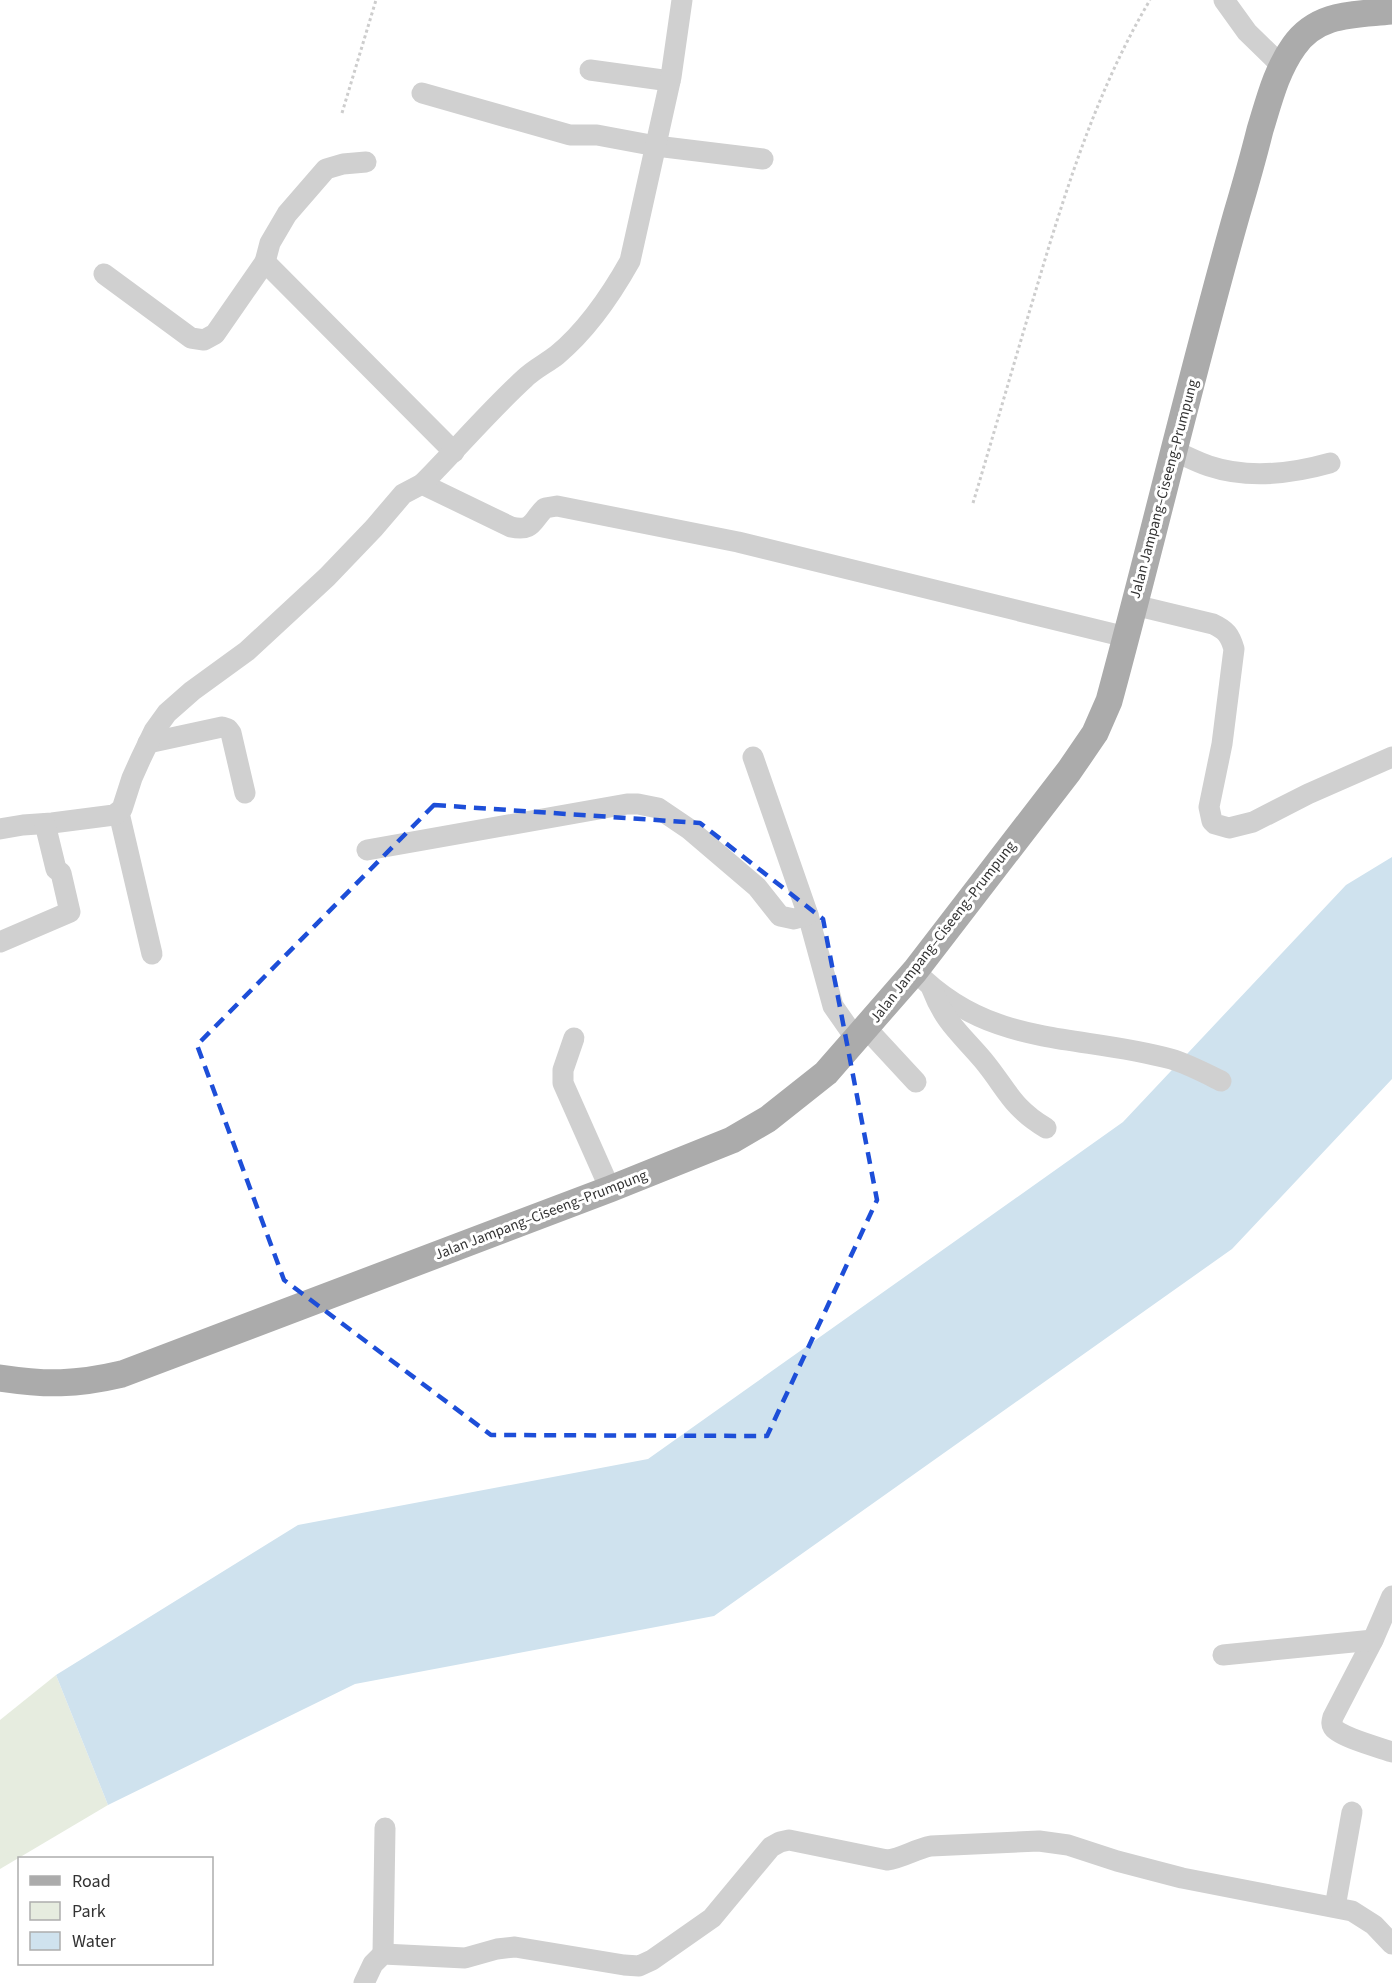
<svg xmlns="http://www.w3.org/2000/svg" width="1392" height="1983" viewBox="0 0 1392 1983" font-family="'Source Sans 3',sans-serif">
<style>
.green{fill:#e6ecdf}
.water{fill:#cfe2ee}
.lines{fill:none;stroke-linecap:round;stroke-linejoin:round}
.path{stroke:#cdcdcd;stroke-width:3;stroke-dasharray:3 3;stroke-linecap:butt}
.minor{stroke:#d0d0d0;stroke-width:21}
.major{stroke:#ababab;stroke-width:27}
.marked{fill:none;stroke:#1d4ed8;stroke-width:4.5;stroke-dasharray:12 8;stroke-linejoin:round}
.labels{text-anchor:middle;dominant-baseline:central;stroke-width:6;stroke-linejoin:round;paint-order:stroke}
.street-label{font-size:15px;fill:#333;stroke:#fff}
</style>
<rect width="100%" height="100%" fill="#fff"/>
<path class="green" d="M56 1675 108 1805 0 1869V1720Z"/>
<path class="water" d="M1392 857V1079L1232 1249 714 1616 355 1684 108 1805 56 1675 298 1525 648 1459 1123 1122 1346 885Z"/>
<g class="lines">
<g class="path">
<path d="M342 113 376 0"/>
<path d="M973 503C994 433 1014 363 1035 293 1065 192 1096 91 1150 0"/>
</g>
<g class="minor">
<path d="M1224 0 1247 32 1282 66"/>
<path d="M590 70 670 81"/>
<path d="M422 93 570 135H597L656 146 763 159"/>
<path d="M265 262 270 243 287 214 326 169 343 164 366 162"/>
<path d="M104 274 191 338 204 340 215 334 265 262 454 452"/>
<path d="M1174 451C1186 456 1197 462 1209 466 1248 479 1291 474 1330 463"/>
<path d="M422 484 511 527C534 532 532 520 545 508L557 506 738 542 1126 637"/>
<path d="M1134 605 1213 624C1226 630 1230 635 1234 649L1222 744 1209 807 1212 821 1215 824 1229 828 1253 822 1308 794 1392 757"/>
<path d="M148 743 222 727 228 729 231 733 245 793"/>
<path d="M753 757 808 915 833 1006 856 1039"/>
<path d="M119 813 152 954"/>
<path d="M0 829 23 825 52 823 114 815 122 809 132 778 141 758 154 731 167 713 192 691 247 651 327 577 374 528 403 494 422 484C456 450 488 412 524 379 534 369 547 363 557 355 587 330 611 295 630 261L671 77 682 0"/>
<path d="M367 850 627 804H638L658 808 689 829 757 887 780 916 794 919 808 915"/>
<path d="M0 942 70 912 61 873 56 869 45 824"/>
<path d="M915 971C991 1049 1077 1033 1171 1059 1188 1064 1205 1073 1221 1081"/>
<path d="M932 989C945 1023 961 1034 983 1060 1007 1089 1011 1107 1046 1128"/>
<path d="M866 1028 916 1082"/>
<path d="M574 1038 563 1070V1083L610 1189"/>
<path d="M1392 1596 1373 1640 1333 1717C1332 1721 1331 1724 1333 1727 1337 1736 1381 1748 1392 1752"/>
<path d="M1223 1655 1373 1640"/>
<path d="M1335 1907 1352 1812"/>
<path d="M383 1954 385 1828"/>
<path d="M364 1983 373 1964 383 1954 465 1958 497 1949 515 1947 624 1965 639 1966 652 1960 712 1918 771 1847 780 1842 789 1840 887 1860C903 1858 915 1849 931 1846L1039 1841 1068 1845 1117 1861 1182 1878 1352 1911 1374 1925 1392 1944"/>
</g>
<path class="major" d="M0 1378C47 1385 75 1385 122 1374L610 1189 732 1140 768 1119 826 1073 915 971 1069 771 1095 733 1109 701C1153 539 1191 375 1237 213 1245 186 1253 158 1260 130 1269 101 1276 71 1294 46 1318 12 1355 15 1392 11"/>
</g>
<path class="marked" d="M434 805 700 823 823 919 877 1200 767 1436 491 1435 284 1280 197 1045Z"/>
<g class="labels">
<g class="street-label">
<text transform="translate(1164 489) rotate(-75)">Jalan Jampang–Ciseeng–Prumpung</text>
<text transform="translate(943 932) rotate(-52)">Jalan Jampang–Ciseeng–Prumpung</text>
<text transform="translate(541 1215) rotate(-21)">Jalan Jampang–Ciseeng–Prumpung</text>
</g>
</g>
<rect x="18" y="1857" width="195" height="108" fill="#ffffff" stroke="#adadad" stroke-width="1.5"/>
<rect x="30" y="1876" width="30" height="9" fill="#ababab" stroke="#adadad" stroke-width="1.5"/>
<text x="72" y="1887" font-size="18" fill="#333333">Road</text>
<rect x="30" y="1902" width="30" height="18" fill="#e6ecdf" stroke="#adadad" stroke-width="1.5"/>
<text x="72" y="1917" font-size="18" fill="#333333">Park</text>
<rect x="30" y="1932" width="30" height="18" fill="#cfe2ee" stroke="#adadad" stroke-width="1.5"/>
<text x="72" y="1947" font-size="18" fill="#333333">Water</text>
</svg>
